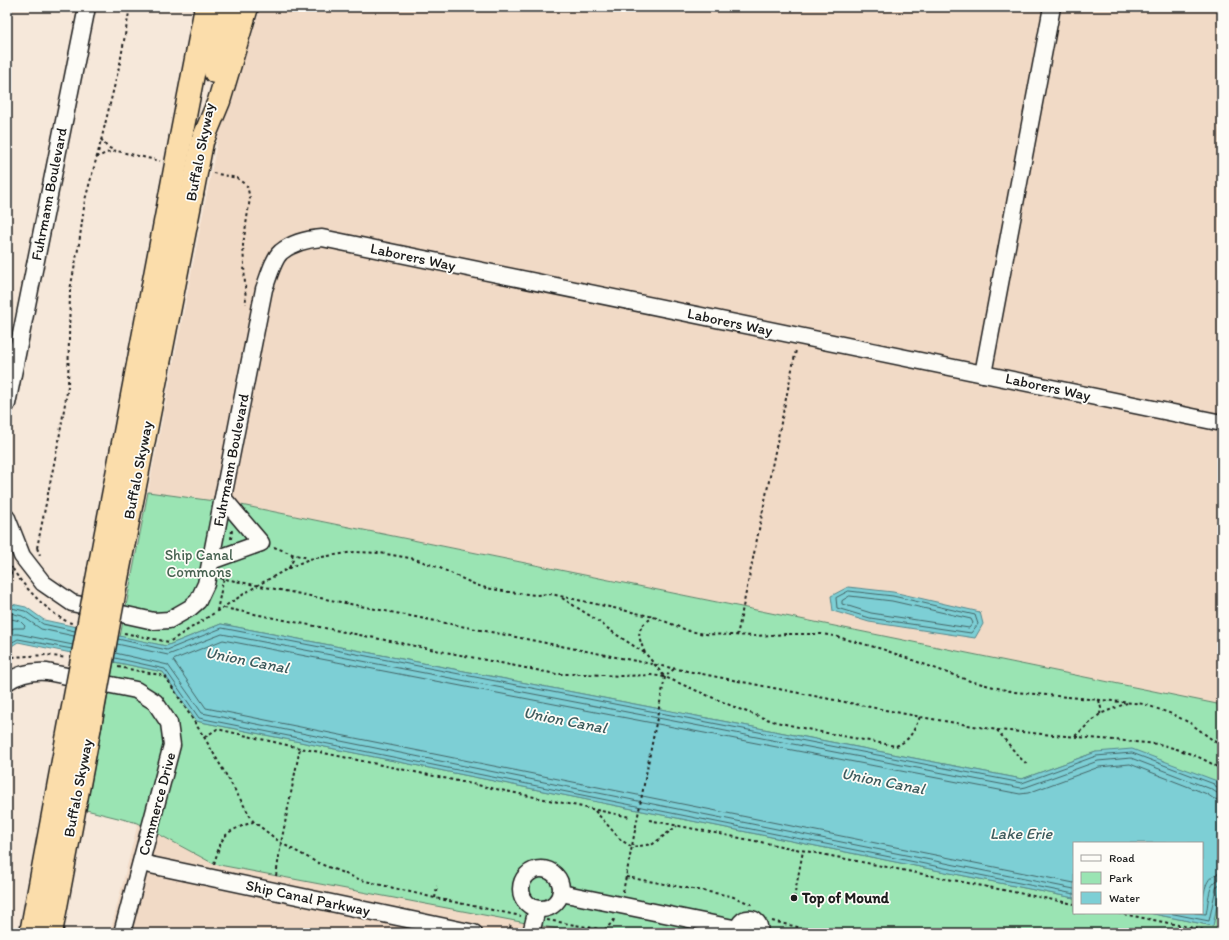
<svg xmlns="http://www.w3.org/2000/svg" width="1229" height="940" viewBox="0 0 1229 940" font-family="Itim,sans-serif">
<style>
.built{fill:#f1dac6}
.green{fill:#9ae4b3;stroke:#5b8068}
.water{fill:#7dcfd5;stroke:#56878b}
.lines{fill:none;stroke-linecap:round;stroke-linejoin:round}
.shore{stroke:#436466;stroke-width:1}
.minor-casing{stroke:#1c1c1c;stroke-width:19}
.highway-casing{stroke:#1c1c1c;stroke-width:25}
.path{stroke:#1c1c1c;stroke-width:2;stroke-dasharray:3 3;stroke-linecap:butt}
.minor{stroke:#fdfcf7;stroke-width:16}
.highway{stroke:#fbddab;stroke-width:22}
.highway-bridge-casing{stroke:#1c1c1c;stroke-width:25;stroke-linecap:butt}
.highway-bridge{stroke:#fbddab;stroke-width:22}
.poi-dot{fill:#1c1c1c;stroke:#fdfcf7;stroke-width:1.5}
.labels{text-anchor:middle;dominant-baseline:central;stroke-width:3.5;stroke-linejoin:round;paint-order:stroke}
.street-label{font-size:15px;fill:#1c1c1c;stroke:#fdfcf7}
.park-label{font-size:15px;fill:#486251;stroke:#fdfcf7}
.poi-label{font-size:15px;font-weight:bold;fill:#1c1c1c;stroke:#fdfcf7;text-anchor:start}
.water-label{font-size:16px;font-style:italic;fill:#3e5b5d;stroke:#fdfcf7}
</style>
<rect width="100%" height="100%" fill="#f6e8da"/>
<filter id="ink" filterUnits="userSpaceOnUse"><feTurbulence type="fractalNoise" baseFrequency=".025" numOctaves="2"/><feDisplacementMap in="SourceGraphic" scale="8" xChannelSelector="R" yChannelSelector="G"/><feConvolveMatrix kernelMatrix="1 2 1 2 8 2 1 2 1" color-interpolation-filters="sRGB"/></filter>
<g filter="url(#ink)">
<g class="built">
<path d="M261 7H1222V705L236 504 148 492 219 133Z"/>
<path d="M138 823 214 864 579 933H110Z"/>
</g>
<g class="green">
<path d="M148 492 236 504 1222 705V787L1217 781 1096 752 1022 779 221 624 166 646 120 637Z"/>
<path d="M114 662 163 672 196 721 1074 898V913H1149L1213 926 1222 878V933H579L214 864 138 823 86 810Z"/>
</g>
<g class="water">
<path d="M848 587 893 592 980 612 983 624 975 638 869 622 833 611 831 596Z"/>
<path d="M7 603 26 607 44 620 166 646 221 624 1022 779 1096 752 1132 749 1217 781 1222 787V878L1213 926 1149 913H1202V843H1074V898L196 721 163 672 18 642 7 649Z"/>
</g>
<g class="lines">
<g class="shore">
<path d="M849 591 893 596 975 615 978 624 971 633 870 618 837 608 836 598Z"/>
<path d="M850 596 892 601 971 619 973 623 969 628 871 613 842 604V601Z"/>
<path d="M7 607 25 611 43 624 75 631"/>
<path d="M7 612 22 616 41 629 74 636"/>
<path d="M7 618 20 621 25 626 24 628H14L7 631"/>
<path d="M7 639 14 634H18L73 645"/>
<path d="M118 639 167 650 222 628 1022 783 1096 756 1132 753 1214 784 1218 789H1222"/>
<path d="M117 644 168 655 222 634 1021 788 1026 787 1098 761 1131 758 1211 789 1217 793 1222 794"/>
<path d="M7 645 18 639 72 649"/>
<path d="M115 653 168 665 202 713 1074 889"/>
<path d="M115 658 165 669 199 718 1074 894"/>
<path d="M1074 883 206 708 173 660 223 640 1020 794 1028 793 1099 767 1130 764 1207 794 1214 799 1222 800"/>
<path d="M1202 904C1205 890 1205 874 1222 873"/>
<path d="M1169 913 1209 921 1216 888 1218 885 1222 884"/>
<path d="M1195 913 1206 914C1209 903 1207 880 1222 879"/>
</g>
<g class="minor-casing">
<g id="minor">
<path d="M983 374 1052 7"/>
<path d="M7 404 87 7"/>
<path d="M7 518 22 556 43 583 72 603 154 621 169 620 190 608 198 601 206 584 264 289C268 279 273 259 281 252 292 243 308 239 322 238L1222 423"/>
<path d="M211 561 261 543 223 498"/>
<path d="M7 682C20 673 33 671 47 672L136 690 155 702 169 723 172 745 122 933"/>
<path d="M141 863 474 933"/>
<circle cx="541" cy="889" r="20"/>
<path d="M561 893 738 929"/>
<path d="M531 933 537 909"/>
<path d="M739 933C735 914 763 914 759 933"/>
</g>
</g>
<g class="highway-casing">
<g id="highway">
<path d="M215 72 227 7"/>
<path d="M181 137 206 7"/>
<path d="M202 142 219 101 247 7"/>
<path d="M99 569 171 191"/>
<path d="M118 573 192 194"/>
<path d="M31 933 70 723"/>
<path d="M51 933 90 726"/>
</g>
</g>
<g class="path">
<path d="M101 139 107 147 116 151"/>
<path d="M96 158 106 153 117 151 160 161"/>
<path d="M213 173 237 178 247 186 250 198 243 245 246 304"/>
<path d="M231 539 232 530"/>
<path d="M274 547 292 554 308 558"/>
<path d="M37 548 40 555"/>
<path d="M37 548 59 439 68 386 70 290 79 244 85 200 99 149 120 63 130 7"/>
<path d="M289 568 293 560 292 554"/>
<path d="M13 569C21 585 56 620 72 623"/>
<path d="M220 578 626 659 921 717 997 730 1159 744C1181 750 1203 757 1222 770"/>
<path d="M7 592 12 567"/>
<path d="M562 598 595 619 614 633 646 654 664 676"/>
<path d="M224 608 556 674H585L621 676 651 675 665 677 739 709 772 721 816 731 896 746C911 740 913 731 920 717"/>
<path d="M217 611 225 571"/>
<path d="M124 633 169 642 258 585 289 568 309 559 354 552 380 553 415 559 440 568 476 585 486 588 509 592 536 595 551 594 654 617 689 631 705 634 755 636 788 634H822L834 636 882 649 970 681 1014 692 1144 704 1172 714 1190 723 1222 747"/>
<path d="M737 636 796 350"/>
<path d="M645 653C638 636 634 628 654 617"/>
<path d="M7 659 11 657 47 655 66 658"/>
<path d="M118 667 165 676 204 737 253 821 281 843 318 863 361 880 435 898 521 916"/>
<path d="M1099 700 1101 708 1100 714"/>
<path d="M997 730 1019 757 1028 765"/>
<path d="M1075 736 1100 714 1127 703"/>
<path d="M205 737 217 729 300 748 630 817"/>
<path d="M595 811 621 840 632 847 653 844 677 826"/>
<path d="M649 820 1074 904"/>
<path d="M214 864C223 833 223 833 253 822"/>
<path d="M276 876 281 843 300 748"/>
<path d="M626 877 731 896 753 905"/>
<path d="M623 892 665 677 674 669"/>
<path d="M435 898 437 886"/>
<path d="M794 898 803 851"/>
<path d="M1118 913 1219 933"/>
<path d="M547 920 621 933"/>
<path d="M772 921 823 933"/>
<path d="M510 928 511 923"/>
<path d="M604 930 613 922 615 917"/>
</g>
<use href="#minor" class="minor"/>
<use href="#highway" class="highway"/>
<g class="highway-bridge-casing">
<g id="highway-bridge">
<path d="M171 191 181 137"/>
<path d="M192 194 202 142"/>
<path d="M70 723 99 569"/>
<path d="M90 726 118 573"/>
</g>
</g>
<use href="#highway-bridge" class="highway-bridge"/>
</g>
</g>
<circle class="poi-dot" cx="794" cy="898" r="4"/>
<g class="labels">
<g class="street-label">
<text transform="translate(200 152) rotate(-79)">Buffalo Skyway</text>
<text transform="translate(49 194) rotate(-79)">Fuhrmann Boulevard</text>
<text transform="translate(413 257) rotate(12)">Laborers Way</text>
<text transform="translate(730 322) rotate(12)">Laborers Way</text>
<text transform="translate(1048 387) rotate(12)">Laborers Way</text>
<text transform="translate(231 460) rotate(-79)">Fuhrmann Boulevard</text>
<text transform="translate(138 470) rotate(-79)">Buffalo Skyway</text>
<text transform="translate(78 788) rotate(-79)">Buffalo Skyway</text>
<text transform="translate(157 804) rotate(-75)">Commerce Drive</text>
<text transform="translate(308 898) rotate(12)">Ship Canal Parkway</text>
</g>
<g class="park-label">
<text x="199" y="555">Ship Canal<tspan x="199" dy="17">Commons</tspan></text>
</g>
<g class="poi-label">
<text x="802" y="898">Top of Mound</text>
</g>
<g class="water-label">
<text transform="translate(247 660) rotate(11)">Union Canal</text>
<text transform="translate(565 720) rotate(11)">Union Canal</text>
<text transform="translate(883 781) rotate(11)">Union Canal</text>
<text x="1021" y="833">Lake Erie</text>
</g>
</g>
<rect width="1229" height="940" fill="none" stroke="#fdfcf7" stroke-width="24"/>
<rect x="12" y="12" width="1205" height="916" fill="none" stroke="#1c1c1c" stroke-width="1.5" filter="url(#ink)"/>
<rect x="1073" y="842" width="130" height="72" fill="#fdfcf7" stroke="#a3a29f"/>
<rect x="1081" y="855" width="20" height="6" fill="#fdfcf7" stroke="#a3a29f"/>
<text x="1109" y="862" font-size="12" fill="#1c1c1c">Road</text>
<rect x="1081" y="872" width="20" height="12" fill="#9ae4b3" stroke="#a3a29f"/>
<text x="1109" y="882" font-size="12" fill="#1c1c1c">Park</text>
<rect x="1081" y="892" width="20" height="12" fill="#7dcfd5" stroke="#a3a29f"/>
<text x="1109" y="902" font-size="12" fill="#1c1c1c">Water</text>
</svg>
